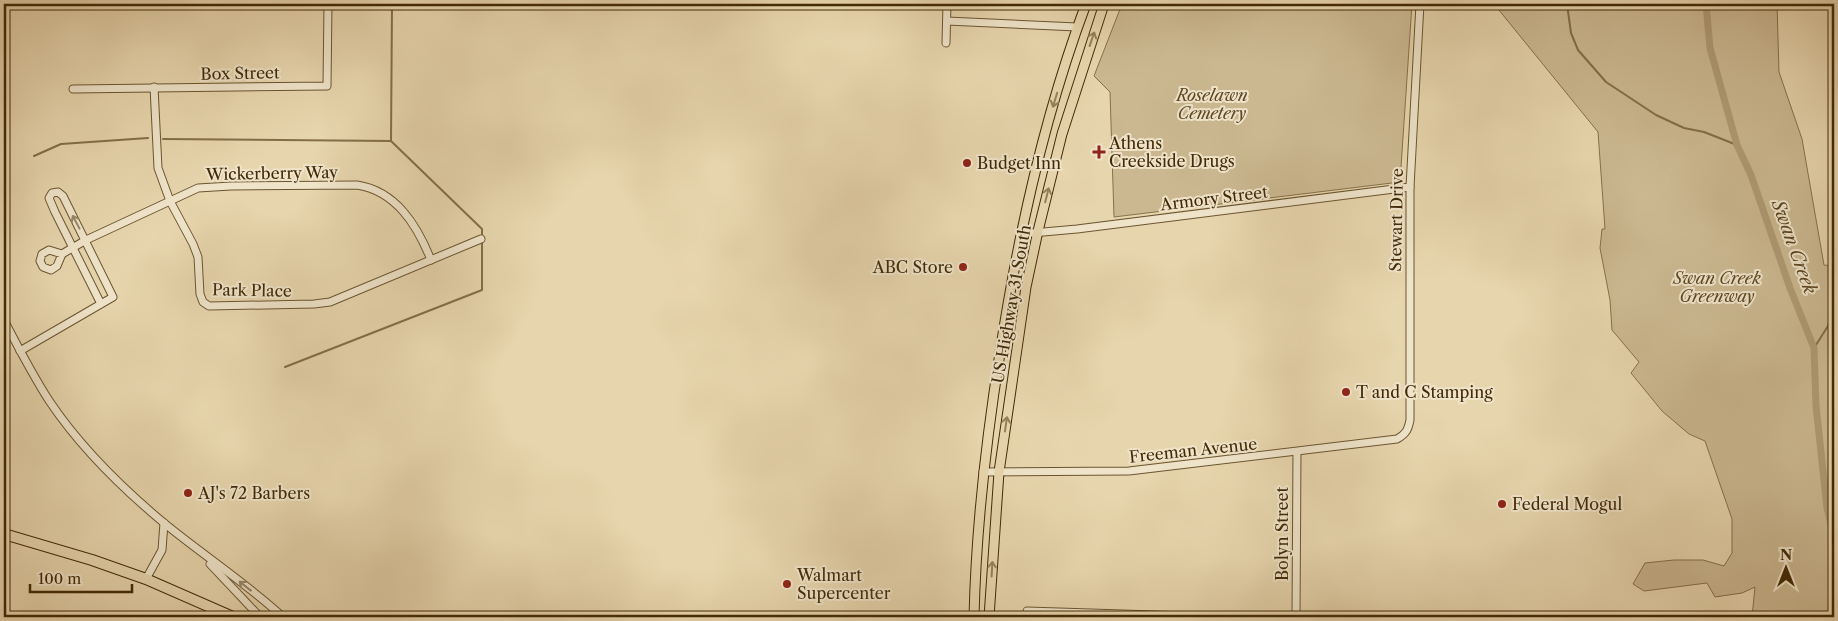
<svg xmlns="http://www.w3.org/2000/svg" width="1838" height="621" viewBox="0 0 1838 621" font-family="'Libre Caslon Text',serif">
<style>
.green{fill:#cbb891;stroke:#86714c}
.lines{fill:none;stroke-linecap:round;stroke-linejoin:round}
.stream{stroke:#836e49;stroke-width:2}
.canal{stroke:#af9b75;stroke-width:7}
.minor-casing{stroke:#6b5530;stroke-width:9}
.major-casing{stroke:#422a07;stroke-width:11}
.highway-casing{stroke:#422a07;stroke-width:12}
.minor{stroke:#efe4ca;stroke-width:7}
.major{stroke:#e7d5ad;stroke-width:9}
.highway{stroke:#e7d5ad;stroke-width:10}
.oneway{stroke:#94805a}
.oneway2{stroke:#988768}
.poi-dot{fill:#8f2418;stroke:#efe4ca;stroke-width:2}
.labels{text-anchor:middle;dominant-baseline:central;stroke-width:4;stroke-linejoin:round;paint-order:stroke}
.street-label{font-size:16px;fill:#422a07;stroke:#efe4ca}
.park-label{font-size:16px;font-style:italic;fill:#5d4623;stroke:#efe4ca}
.poi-label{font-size:16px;fill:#422a07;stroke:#efe4ca;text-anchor:start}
.water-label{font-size:18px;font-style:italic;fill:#5d4622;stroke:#efe4ca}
</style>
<rect width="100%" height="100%" fill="#e7d5ad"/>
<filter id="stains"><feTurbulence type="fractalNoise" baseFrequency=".004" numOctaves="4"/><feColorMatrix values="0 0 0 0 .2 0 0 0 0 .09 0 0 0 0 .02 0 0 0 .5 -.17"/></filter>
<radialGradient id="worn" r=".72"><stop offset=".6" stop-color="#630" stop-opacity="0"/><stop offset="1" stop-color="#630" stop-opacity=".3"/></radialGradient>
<g class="green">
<path d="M1122 4H1412L1400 182 1114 217 1110 92 1094 76Z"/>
<path d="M1494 4H1777L1779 72 1802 139 1824 265 1834 266V617H1752L1755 587 1742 593 1715 597 1707 583 1644 591 1633 584 1645 563 1674 560H1703L1724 566 1732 553V519L1705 441 1689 434 1662 411 1631 373 1639 362 1612 330 1610 300 1600 248 1602 229H1605L1598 132Z"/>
</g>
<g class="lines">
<g class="stream">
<path d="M1567 4 1571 33 1578 50 1606 82 1656 115 1684 128 1704 132 1737 145"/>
<path d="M163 139 391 141 482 229V290L285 367"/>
<path d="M391 141 392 4"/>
<path d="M34 156 61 144 148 138"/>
<path d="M1814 348 1828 326 1831 314 1834 312"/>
</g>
<path class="canal" d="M1706 4 1710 48 1737 145 1751 175 1790 288 1814 348 1816 406 1827 508 1834 536"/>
<g class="minor-casing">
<g id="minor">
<path d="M947 21 1077 27"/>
<path d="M4 22V32"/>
<path d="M946 43 947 4"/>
<path d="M154 87 158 168 170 201 193 244 198 257 200 294 203 302 209 306 314 304 330 302 481 239"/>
<path d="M73 89 327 86 328 4"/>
<path d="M1021 234 1077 229 1410 187"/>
<path d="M49 250 62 254 57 266 51 270 43 267 40 261 42 254Z"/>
<path d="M62 254 86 240 198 188 231 186 357 185C396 191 417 225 431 260"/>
<path d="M4 320C18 347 33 376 50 402 81 448 122 488 164 523 203 555 246 583 283 617"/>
<path d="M20 351C51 333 82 315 113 297L63 196 58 192 52 193 49 198 55 212 101 304"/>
<path d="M983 472 1129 471 1397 439C1406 434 1408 430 1410 420V187L1420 4"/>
<path d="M210 564 260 617"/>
<path d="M146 579 162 550 164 523"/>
<path d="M1027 611 1218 617"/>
<path d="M1296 617 1297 452"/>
</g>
</g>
<g class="major-casing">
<g id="major">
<path d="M974 617C976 529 986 441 1000 353 1018 235 1044 116 1086 4"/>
<path d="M989 617 999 472 1026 287 1038 231 1062 134 1104 4"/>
</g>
</g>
<g class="highway-casing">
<path id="highway" d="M4 534 92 560 146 579 233 617"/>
</g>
<use href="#minor" class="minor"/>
<use href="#major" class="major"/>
<use href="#highway" class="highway"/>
</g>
<defs><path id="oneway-shaft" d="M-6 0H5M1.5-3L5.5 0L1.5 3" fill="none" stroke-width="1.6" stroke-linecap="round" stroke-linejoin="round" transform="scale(1.25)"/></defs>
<g class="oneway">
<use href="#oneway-shaft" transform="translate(1092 39) rotate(-71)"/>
<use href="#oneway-shaft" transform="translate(1055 100) rotate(107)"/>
<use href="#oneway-shaft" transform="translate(1047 195) rotate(-76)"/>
<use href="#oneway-shaft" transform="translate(1006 424) rotate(-82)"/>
<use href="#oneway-shaft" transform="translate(992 569) rotate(-87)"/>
</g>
<g class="oneway2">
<use href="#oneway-shaft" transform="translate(76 222) rotate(-118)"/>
<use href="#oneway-shaft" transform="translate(245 586) rotate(-142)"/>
</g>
<g class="poi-dot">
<path d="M1096.5 144.5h5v5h5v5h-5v5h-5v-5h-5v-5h5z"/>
<circle cx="967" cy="163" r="5"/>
<circle cx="963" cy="267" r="5"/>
<circle cx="1346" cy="392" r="5"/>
<circle cx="188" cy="493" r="5"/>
<circle cx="1502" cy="504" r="5"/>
<circle cx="787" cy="584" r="5"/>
</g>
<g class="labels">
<g class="street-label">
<text transform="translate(240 73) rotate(-1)">Box Street</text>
<text transform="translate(272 173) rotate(-1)">Wickerberry Way</text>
<text transform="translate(1214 198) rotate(-7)">Armory Street</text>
<text transform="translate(1396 220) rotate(-89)">Stewart Drive</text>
<text transform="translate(252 290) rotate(1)">Park Place</text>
<text transform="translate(1011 304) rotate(-80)">US Highway 31 South</text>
<text transform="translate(1193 450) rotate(-6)">Freeman Avenue</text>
<text transform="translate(1282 534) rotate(-90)">Bolyn Street</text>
</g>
<g class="park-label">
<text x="1212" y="95">Roselawn<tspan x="1212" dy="18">Cemetery</tspan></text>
<text x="1717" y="278">Swan Creek<tspan x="1717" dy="18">Greenway</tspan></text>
</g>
<g class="poi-label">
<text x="1109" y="143">Athens<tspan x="1109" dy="18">Creekside Drugs</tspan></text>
<text x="977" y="163">Budget Inn</text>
<text x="953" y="267" text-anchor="end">ABC Store</text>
<text x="1356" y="392">T and C Stamping</text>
<text x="198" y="493">AJ's 72 Barbers</text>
<text x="1512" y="504">Federal Mogul</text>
<text x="797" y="575">Walmart<tspan x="797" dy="18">Supercenter</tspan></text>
</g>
<g class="water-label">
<text transform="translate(1794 247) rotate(70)">Swan Creek</text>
</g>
</g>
<rect width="1838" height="621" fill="none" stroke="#e7d5ad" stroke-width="20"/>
<rect x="5" y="5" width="1828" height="611" fill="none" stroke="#422a07" stroke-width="2.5"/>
<rect x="10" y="10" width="1818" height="601" fill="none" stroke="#422a07"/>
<g transform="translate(1786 568)" stroke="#efe4ca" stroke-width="4" paint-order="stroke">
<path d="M0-4L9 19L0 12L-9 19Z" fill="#422a07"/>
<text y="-8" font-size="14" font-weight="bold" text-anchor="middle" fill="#422a07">N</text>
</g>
<path d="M30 584v8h102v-8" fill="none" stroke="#422a07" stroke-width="2.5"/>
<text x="38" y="584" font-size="15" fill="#422a07" stroke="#efe4ca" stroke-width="4" paint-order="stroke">100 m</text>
<rect width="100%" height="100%" filter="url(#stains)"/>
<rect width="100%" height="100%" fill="url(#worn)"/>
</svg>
